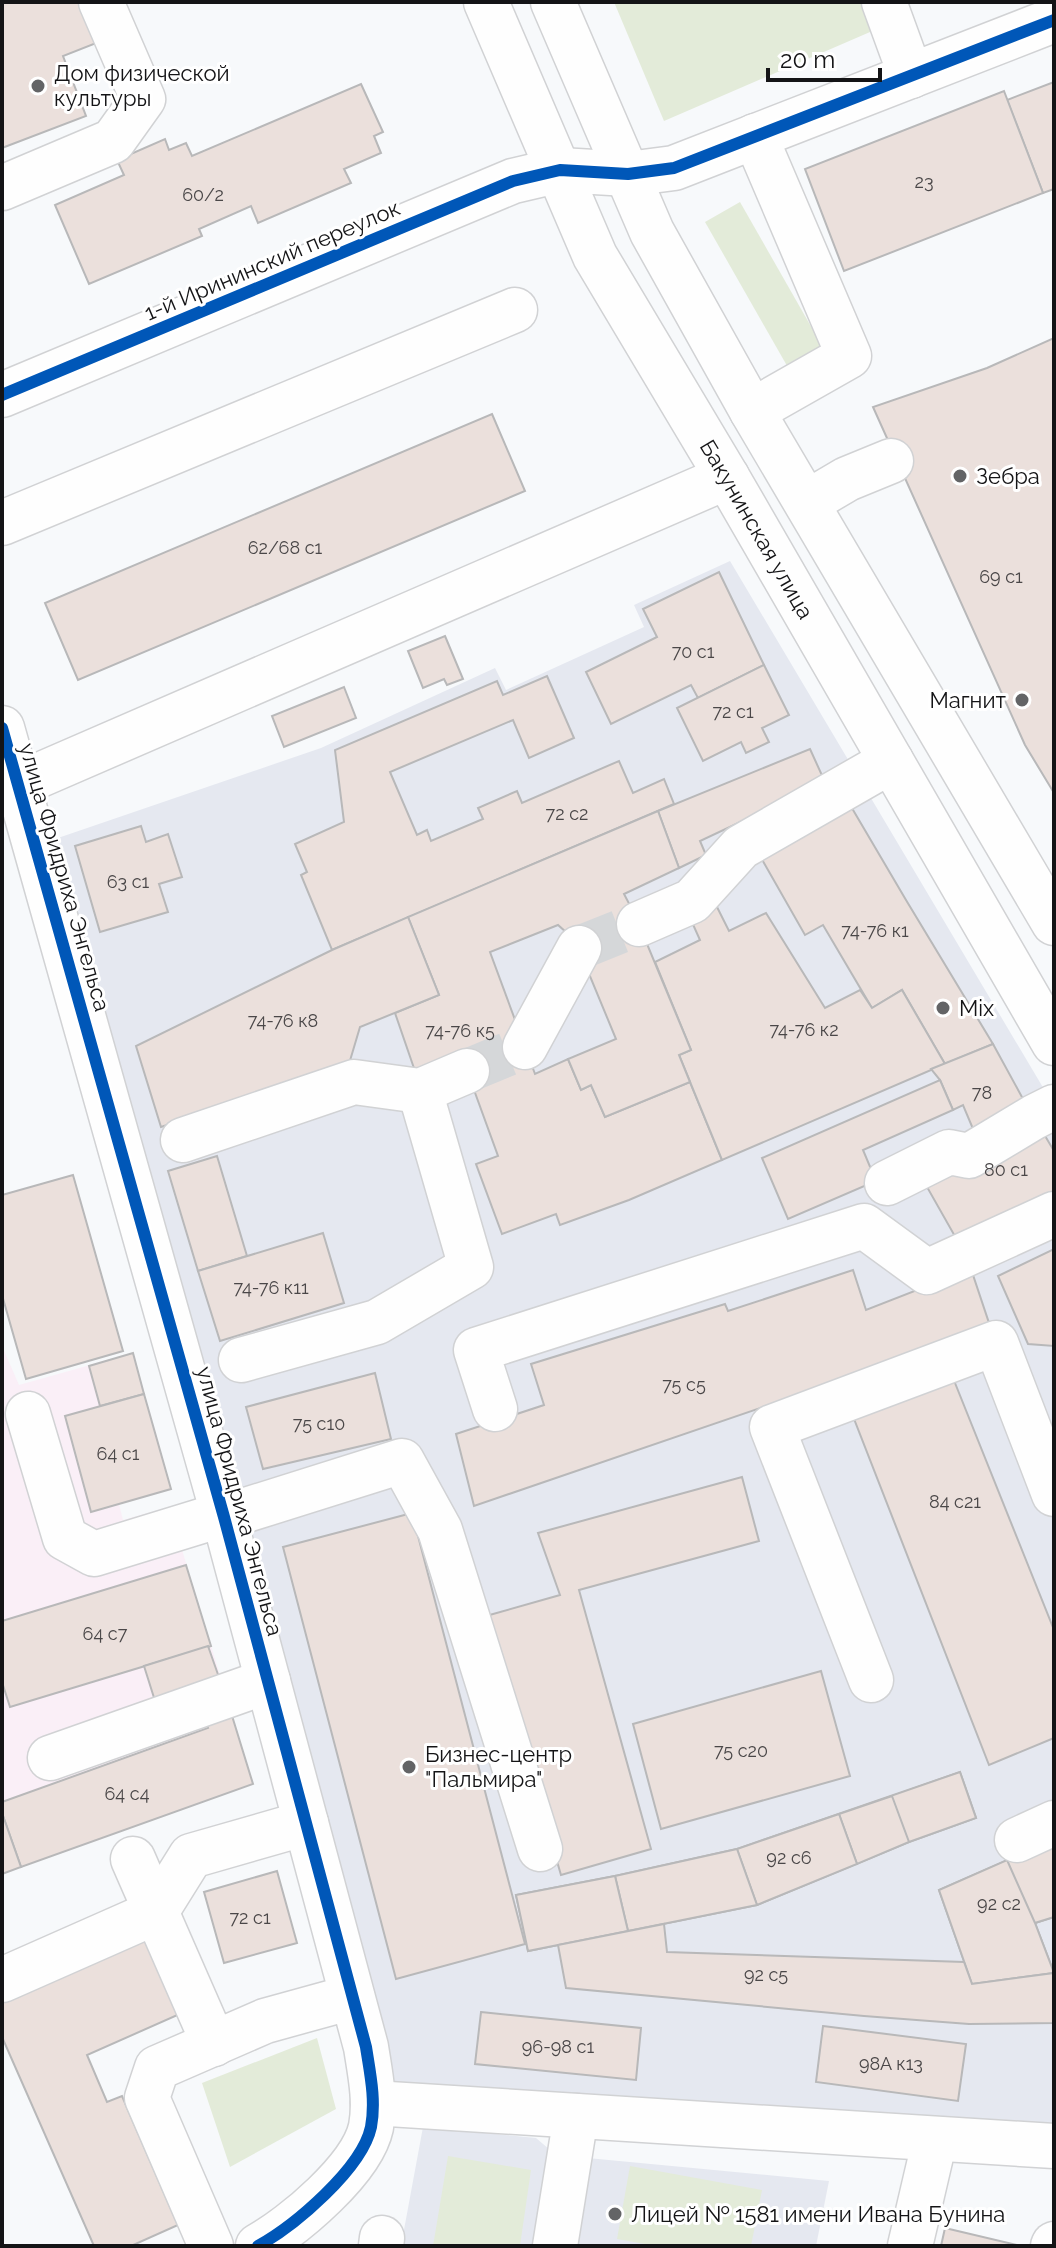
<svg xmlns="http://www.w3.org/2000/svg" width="1056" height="2248" viewBox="0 0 1056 2248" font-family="Raleway,sans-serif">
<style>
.commercial{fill:#faeff7}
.built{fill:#e5e8f0}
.green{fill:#e3ebd9}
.building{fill:#ebe0dc;stroke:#b8b8b9;stroke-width:2}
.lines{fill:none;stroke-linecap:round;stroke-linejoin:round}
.minor-tunnel{stroke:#d5d7d9;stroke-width:44;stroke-dasharray:44 22;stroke-linecap:butt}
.minor-casing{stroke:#d1d2d4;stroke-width:47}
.major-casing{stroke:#d1d2d4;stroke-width:47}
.minor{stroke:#fefefe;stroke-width:44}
.major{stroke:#fefefe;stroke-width:44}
.cycleway-casing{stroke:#fff;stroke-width:17}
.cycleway{stroke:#0057b8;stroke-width:12}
.poi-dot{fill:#636466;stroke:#fff;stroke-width:3}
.labels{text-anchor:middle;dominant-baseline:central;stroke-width:6;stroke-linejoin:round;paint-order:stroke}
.number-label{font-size:18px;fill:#4a4748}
.poi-label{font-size:22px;fill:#141416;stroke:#fff;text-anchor:start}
.street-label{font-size:22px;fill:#141416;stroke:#fff}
</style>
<rect width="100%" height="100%" fill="#f7f9fb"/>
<path class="commercial" d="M2 1346 19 1385 133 1353 171 1489 119 1504 123 1520 169 1507 253 1784 2 1874Z"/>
<g class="built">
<path d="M730 561 1054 1106V2132L396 2089 379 2017 55 839 321 748 495 668 506 690 644 627 634 605Z"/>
<path d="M423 2127 536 2138 556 2155 829 2181 816 2246H401Z"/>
</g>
<g class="green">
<path d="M614 2H866L877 29 664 121Z"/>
<path d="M740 202 825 351 790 371 705 222Z"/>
<path d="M317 2038 336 2109 230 2167 202 2083Z"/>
<path d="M448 2156 531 2170 520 2246H433Z"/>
<path d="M630 2166 762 2190 751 2246H656L617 2239Z"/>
</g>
<g class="building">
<path d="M2 2H90L104 40 63 56 86 116 2 148Z"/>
<path d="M1054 82V189L1043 193 1007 100Z"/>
<path d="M361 84 383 132 374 136 381 153 344 169 351 183 258 223 251 206 199 229 202 236 89 284 55 205 124 175 117 160 165 139 169 150 186 143 192 156Z"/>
<path d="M1004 91 1043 193 844 271 805 169Z"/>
<path d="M1054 338V793L1025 745 873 407 987 368Z"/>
<path d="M492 414 525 491 78 680 45 603Z"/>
<path d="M719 572 764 665 698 698 691 685 611 724 586 672 657 637 643 609Z"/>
<path d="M445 636 463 679 447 685 444 679 423 688 408 651Z"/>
<path d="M764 665 789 715 762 728 769 742 746 753 741 742 703 761 677 708Z"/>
<path d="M547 676 574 738 529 758 513 720 390 772 417 835 427 830 431 841 483 819 478 808 517 791 522 803 619 761 633 793 664 779 674 804 332 950 301 875 307 872 295 844 344 822 335 750 497 681 503 695Z"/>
<path d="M344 687 356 718 284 747 272 716Z"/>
<path d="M810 749 825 782 700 841 706 855 679 868 658 811Z"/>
<path d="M846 798 906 900 993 1044 945 1064 902 990 872 1008 823 925 805 935 756 849Z"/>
<path d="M658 811 679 868 624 894 635 915 575 940 558 925 490 952 535 1074 568 1059 581 1090 591 1085 605 1117 690 1082 722 1160 629 1200 560 1225 556 1214 502 1234 476 1164 498 1156 462 1057 416 1074 395 1013 439 995 408 917Z"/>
<path d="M141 826 146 842 168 834 182 877 159 884 168 912 100 932 75 846Z"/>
<path d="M717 907 729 931 766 913 825 1008 860 990 872 1008 902 990 945 1064 722 1160 679 1055 691 1050 655 962 700 940 691 920Z"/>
<path d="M635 915 691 1050 679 1055 690 1082 605 1117 591 1085 581 1090 568 1059 616 1039 575 940Z"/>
<path d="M408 917 439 995 360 1027 349 1064 161 1127 136 1046 332 950Z"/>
<path d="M993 1044 1028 1108 976 1136 963 1105 953 1110 940 1080 931 1069Z"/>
<path d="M940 1080 953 1110 863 1150 876 1181 788 1219 762 1158Z"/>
<path d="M1038 1124 1054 1151V1196L961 1247 927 1187Z"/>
<path d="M217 1156 247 1256 198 1271 168 1171Z"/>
<path d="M73 1175 123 1351 26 1379 2 1295V1195Z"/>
<path d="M323 1233 344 1303 220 1341 198 1271Z"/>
<path d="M1054 1249V1346L1028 1344 998 1276Z"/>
<path d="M971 1269 991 1329 474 1506 456 1434 544 1405 531 1364 725 1304 728 1311 853 1270 866 1310Z"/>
<path d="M133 1353 144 1394 100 1406 89 1366Z"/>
<path d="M947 1363 1054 1630V1738L989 1765 849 1406Z"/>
<path d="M375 1373 391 1439 263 1469 246 1407Z"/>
<path d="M144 1394 171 1489 91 1512 65 1416Z"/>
<path d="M742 1477 759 1541 579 1590 651 1849 561 1875 486 1616 560 1595 538 1533Z"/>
<path d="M412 1513 525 1944 396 1979 283 1547Z"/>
<path d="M186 1565 211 1646 10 1707 2 1682V1621Z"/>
<path d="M208 1646 221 1683 156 1704 144 1666Z"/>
<path d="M821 1671 850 1776 661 1829 633 1724Z"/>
<path d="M229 1706 253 1784 21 1867 2 1813V1802L208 1728 204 1715Z"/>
<path d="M960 1772 976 1818 909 1842 892 1796Z"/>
<path d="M960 1772 976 1818 909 1842 757 1905 528 1951 516 1895 615 1876 737 1849Z"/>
<path d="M892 1796 909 1842 857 1864 839 1814Z"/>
<path d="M2 1813 21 1867 2 1874Z"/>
<path d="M839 1814 857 1864 757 1905 737 1849Z"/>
<path d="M1054 1840V1917L1035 1923 1007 1860Z"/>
<path d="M1054 1840V1917L1035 1923 1054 1973 972 1984 939 1890Z"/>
<path d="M737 1849 757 1905 628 1931 615 1876Z"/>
<path d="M1007 1860 1035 1923 1054 1973 972 1984 939 1890Z"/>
<path d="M277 1871 297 1943 224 1963 204 1892Z"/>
<path d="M615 1876 628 1931 528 1951 516 1895Z"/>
<path d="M664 1924 667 1952 964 1962 972 1984 1054 1973V2023L969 2024 864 2016 566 1988 558 1945Z"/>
<path d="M147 1934 182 2013 87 2055 107 2102 122 2096 178 2225 131 2246H94L2 2037V1997Z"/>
<path d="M481 2012 641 2028 636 2080 475 2064Z"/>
<path d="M823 2026 966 2044 958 2101 816 2082Z"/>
<path d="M945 2228 1017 2245V2246H941Z"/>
</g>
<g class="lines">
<g class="minor-tunnel">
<path d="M579 948 639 924"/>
<path d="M467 1071 525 1047"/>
</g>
<g class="minor-casing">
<g id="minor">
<path d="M884 2 911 76"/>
<path d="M2 188 113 141 143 99 101 2"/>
<path d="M2 395 513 181 560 170 628 174 674 168 1054 20"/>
<path d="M752 411 849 356 755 136"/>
<path d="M808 502 847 479 891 461"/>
<path d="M2 523 515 310"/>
<path d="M2 728 224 1517 366 2047C370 2073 376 2100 371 2127 362 2169 294 2226 258 2246"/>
<path d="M19 784 727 477"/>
<path d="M639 924 692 901 741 847 891 761"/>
<path d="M525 1047 579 948"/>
<path d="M183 1140 354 1082 420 1091 467 1071"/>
<path d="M887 1183 949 1152 969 1156 1034 1117 1054 1107"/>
<path d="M241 1360 377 1322 471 1267 420 1091"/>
<path d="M495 1409 476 1350 864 1226 927 1272 1054 1214"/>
<path d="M28 1414 65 1538 94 1554 224 1514"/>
<path d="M224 1517 402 1461 440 1530 540 1849"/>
<path d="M871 1680 772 1427 996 1343 1054 1494"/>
<path d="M50 1758 268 1681"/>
<path d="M1017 1840 1054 1823"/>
<path d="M133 1859 214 2044"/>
<path d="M2 1980 156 1912 191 1856 306 1823"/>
<path d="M373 2103 1054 2146"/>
<path d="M211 2246 147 2098 157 2068 265 2021 352 1997"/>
<path d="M381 2246 382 2238"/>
<path d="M555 2246 576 2116"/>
<path d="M910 2246 935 2139"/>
<path d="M1053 2246 1054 2244"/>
</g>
</g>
<g class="major-casing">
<g id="major">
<path id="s1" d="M486 2 595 256 727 477 1054 1043"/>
<path d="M553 2 652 232 752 411 1054 923"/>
</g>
</g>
<use href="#minor" class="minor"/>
<use href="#major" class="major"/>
<g class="cycleway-casing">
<g id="cycleway">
<path d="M2 395 513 181 560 170 628 174 674 168 1054 20"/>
<path d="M2 728 224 1517 366 2047C370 2073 376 2100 371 2127 362 2169 294 2226 258 2246"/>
</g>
</g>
<use href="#cycleway" class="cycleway"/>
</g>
<g class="poi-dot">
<circle cx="38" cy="86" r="8"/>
<circle cx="960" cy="476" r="8"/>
<circle cx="1022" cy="700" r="8"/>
<circle cx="943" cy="1008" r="8"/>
<circle cx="409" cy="1767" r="8"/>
<circle cx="615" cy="2214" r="8"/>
</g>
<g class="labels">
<g class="number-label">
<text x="924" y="181">23</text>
<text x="203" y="194">60/2</text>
<text x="285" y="547">62/68 с1</text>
<text x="1001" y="576">69 с1</text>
<text x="693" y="651">70 с1</text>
<text x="733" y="711">72 с1</text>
<text x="567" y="813">72 с2</text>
<text x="128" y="881">63 с1</text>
<text x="875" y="930">74-76 к1</text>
<text x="283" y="1020">74-76 к8</text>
<text x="804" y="1029">74-76 к2</text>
<text x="460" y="1030">74-76 к5</text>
<text x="982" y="1092">78</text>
<text x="1006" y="1169">80 с1</text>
<text x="271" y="1287">74-76 к11</text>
<text x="684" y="1384">75 с5</text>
<text x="319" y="1423">75 с10</text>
<text x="118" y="1453">64 с1</text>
<text x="955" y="1501">84 с21</text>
<text x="105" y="1633">64 с7</text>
<text x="741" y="1750">75 с20</text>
<text x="127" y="1793">64 с4</text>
<text x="789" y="1857">92 c6</text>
<text x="999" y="1903">92 c2</text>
<text x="250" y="1917">72 с1</text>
<text x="766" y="1974">92 c5</text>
<text x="558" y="2046">96-98 с1</text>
<text x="891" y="2063">98А к13</text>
</g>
<g class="poi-label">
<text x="54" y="73">Дом физической<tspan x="54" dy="25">культуры</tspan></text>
<text x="976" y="476">Зебра</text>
<text x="1006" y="700" text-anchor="end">Магнит</text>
<text x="959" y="1008">Mix</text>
<text x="425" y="1754">Бизнес-центр<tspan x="425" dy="25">"Пальмира"</tspan></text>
<text x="631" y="2214">Лицей № 1581 имени Ивана Бунина</text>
</g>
<g class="street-label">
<text transform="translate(272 260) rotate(-23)">1-й Ирининский переулок</text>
<text stroke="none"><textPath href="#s1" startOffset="594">Бакунинская улица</textPath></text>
<text transform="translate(65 877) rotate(74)">улица Фридриха Энгельса</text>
<text transform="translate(240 1501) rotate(75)">улица Фридриха Энгельса</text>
</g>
</g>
<rect width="1056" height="2248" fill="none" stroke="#141416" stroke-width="8"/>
<path d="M768 68v12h112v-12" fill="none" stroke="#141416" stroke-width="4"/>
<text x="780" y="68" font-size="24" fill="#141416" stroke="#ffffff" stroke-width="6" paint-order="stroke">20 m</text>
</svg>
